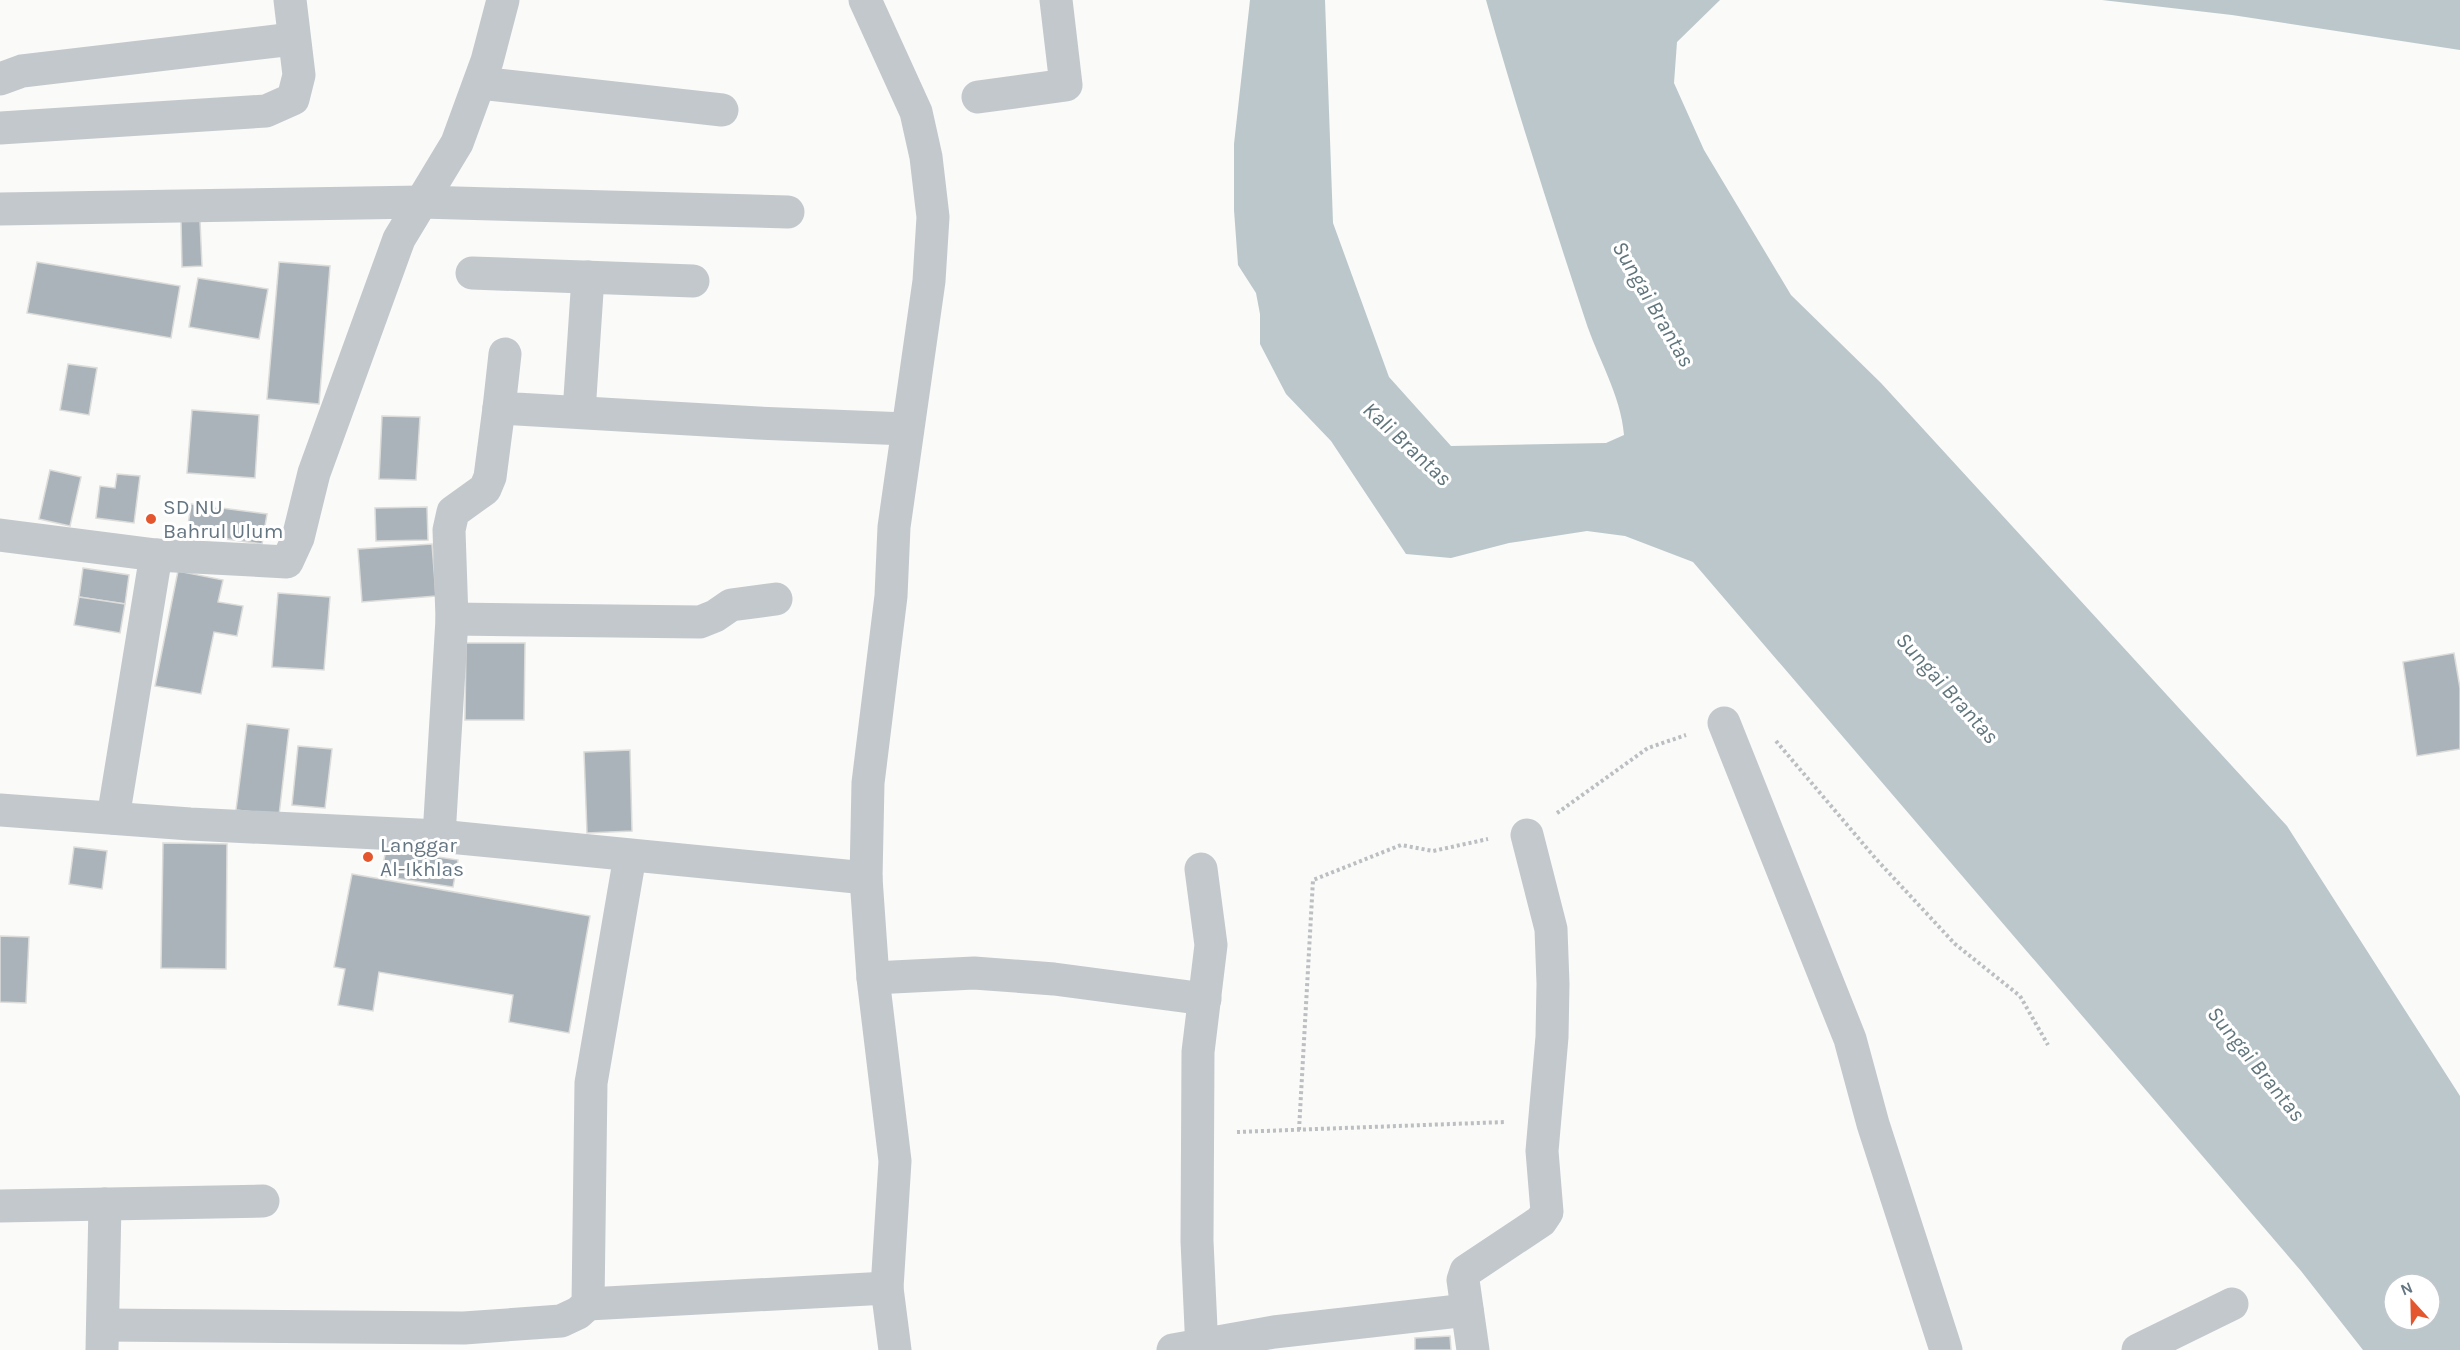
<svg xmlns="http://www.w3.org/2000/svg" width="2460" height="1350" viewBox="0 0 2460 1350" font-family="Karla,sans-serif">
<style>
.water{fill:#bbc7cb;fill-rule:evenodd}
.building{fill:#aab3b9;stroke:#dcdcda;stroke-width:1.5}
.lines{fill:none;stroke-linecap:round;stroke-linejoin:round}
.path{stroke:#bbbfc2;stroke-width:4;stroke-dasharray:3 3;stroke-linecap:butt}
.minor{stroke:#c3c8cc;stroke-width:33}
.poi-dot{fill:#e4572e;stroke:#fff;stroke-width:2}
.labels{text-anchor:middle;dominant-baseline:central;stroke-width:6;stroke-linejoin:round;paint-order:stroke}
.poi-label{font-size:21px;fill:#657683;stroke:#fff;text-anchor:start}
.water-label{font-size:22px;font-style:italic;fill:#60757c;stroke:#fff}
</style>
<rect width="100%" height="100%" fill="#fafaf8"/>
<g class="water">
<path d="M1250 0H1325L1333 223 1389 377 1451 446 1606 443 1624 435C1621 395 1597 357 1585 319 1550 213 1516 107 1486 0H1720L1677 42 1674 83 1704 150 1791 295 1881 383 2287 826 2460 1096V1350H2363L2301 1271 1693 562 1625 536 1587 531 1509 543 1451 558 1406 554 1331 441 1286 394 1260 344V314L1256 293 1238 265 1234 210V144ZM2394 1284H2430V1320H2394Z"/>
<path d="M2102 0H2460V50L2232 15Z"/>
</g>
<g class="building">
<path d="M181 221H200L202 266 182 267Z"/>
<path d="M37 262 180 286 171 338 27 313Z"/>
<path d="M279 262 330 266 319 404 267 399Z"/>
<path d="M198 278 268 289 259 339 189 327Z"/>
<path d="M68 364 97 368 89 415 60 410Z"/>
<path d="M192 410 259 415 255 478 187 473Z"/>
<path d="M382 416 420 417 416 480 379 479Z"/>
<path d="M50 470 81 477 70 526 39 519Z"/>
<path d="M117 474 140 476 134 523 96 518 100 486 115 488Z"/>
<path d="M191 504 267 514 262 544 187 533Z"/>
<path d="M427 507 428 540 376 541 375 508Z"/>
<path d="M432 544 436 596 362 602 358 549Z"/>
<path d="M83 568 129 575 125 604 79 597Z"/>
<path d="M178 571 223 580 218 602 243 606 237 636 214 632 201 694 155 686Z"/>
<path d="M278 593 330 597 324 670 272 667Z"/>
<path d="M79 597 125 604 120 633 74 625Z"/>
<path d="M466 643H525L524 720H465Z"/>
<path d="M2454 653 2460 688V749L2417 756 2403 662Z"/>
<path d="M247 724 289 729 279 815 236 810Z"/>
<path d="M298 746 332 749 325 808 292 805Z"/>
<path d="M630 750 632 831 587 833 584 752Z"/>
<path d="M163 843 227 844 226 969 161 968Z"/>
<path d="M74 847 107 851 102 889 69 884Z"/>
<path d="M386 849 458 860 453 887 381 876Z"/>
<path d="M352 874 590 916 569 1033 509 1022 513 995 379 972 373 1011 338 1005 345 969 334 967Z"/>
<path d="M0 936 29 937 26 1003 0 1002Z"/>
<path d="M1450 1336 1451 1350H1415V1338Z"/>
</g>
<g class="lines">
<g class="path">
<path d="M1776 741 1876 859 1955 944 2020 996 2048 1045"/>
<path d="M1557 813 1648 748 1686 735"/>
<path d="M1299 1130 1313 880 1401 845 1433 851 1488 839"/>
<path d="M1237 1132 1505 1122"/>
</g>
<g class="minor">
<path d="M865 0 916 112 926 157 933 217 929 281 894 527 891 596 868 783 866 878 873 978 895 1161 887 1288 895 1350"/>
<path d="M0 79 22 71 293 39"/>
<path d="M480 83 722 110"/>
<path d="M978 97 1066 85 1056 0"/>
<path d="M0 128 266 111 293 99 299 75 290 0"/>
<path d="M0 209 421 202 788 212"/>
<path d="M472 273 693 281"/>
<path d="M505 354 499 408 758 423 907 429"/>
<path d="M579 412 588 277"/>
<path d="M0 535 156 555 287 562 298 538 314 473 399 239 457 143 487 61 503 0"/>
<path d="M452 619 700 622 715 616 731 605 776 599"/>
<path d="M1724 723 1850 1039 1873 1124 1946 1350"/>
<path d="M0 810 190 824 439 836 866 878"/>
<path d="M113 818 156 555"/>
<path d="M439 836 452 619 449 530 453 512 485 489 490 477 499 408"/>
<path d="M1201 869 1211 945 1198 1052 1197 1241 1202 1350"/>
<path d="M873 978 974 973 1054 979 1205 999"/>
<path d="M0 1206 263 1201"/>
<path d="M588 1304 887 1288"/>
<path d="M104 1325 464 1328 561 1321 578 1313 588 1304 591 1083 630 856"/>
<path d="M102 1350 105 1204"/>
<path d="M1173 1350 1274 1332 1467 1310"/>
<path d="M1473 1350 1463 1280 1466 1271 1541 1221 1547 1212 1542 1151 1552 1037 1553 984 1551 929 1527 835"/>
<path d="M2138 1350 2232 1304"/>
</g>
</g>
<g class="poi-dot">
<circle cx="151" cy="519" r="6"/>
<circle cx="368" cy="857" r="6"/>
</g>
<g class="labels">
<g class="poi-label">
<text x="163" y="507">SD NU<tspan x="163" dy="24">Bahrul Ulum</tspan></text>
<text x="380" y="845">Langgar<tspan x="380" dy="24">Al-Ikhlas</tspan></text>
</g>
<g class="water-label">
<text transform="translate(1653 304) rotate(60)">Sungai Brantas</text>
<text transform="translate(1407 444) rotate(43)">Kali Brantas</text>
<text transform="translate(1947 688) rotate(48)">Sungai Brantas</text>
<text transform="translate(2256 1064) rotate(51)">Sungai Brantas</text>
</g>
</g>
<g transform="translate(2412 1302) rotate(338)"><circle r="28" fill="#ffffff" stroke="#c1c8cd" stroke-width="1.5"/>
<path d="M0-4.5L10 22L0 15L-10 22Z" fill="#e4572e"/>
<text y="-9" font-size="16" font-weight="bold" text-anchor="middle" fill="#657683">N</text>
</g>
</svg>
